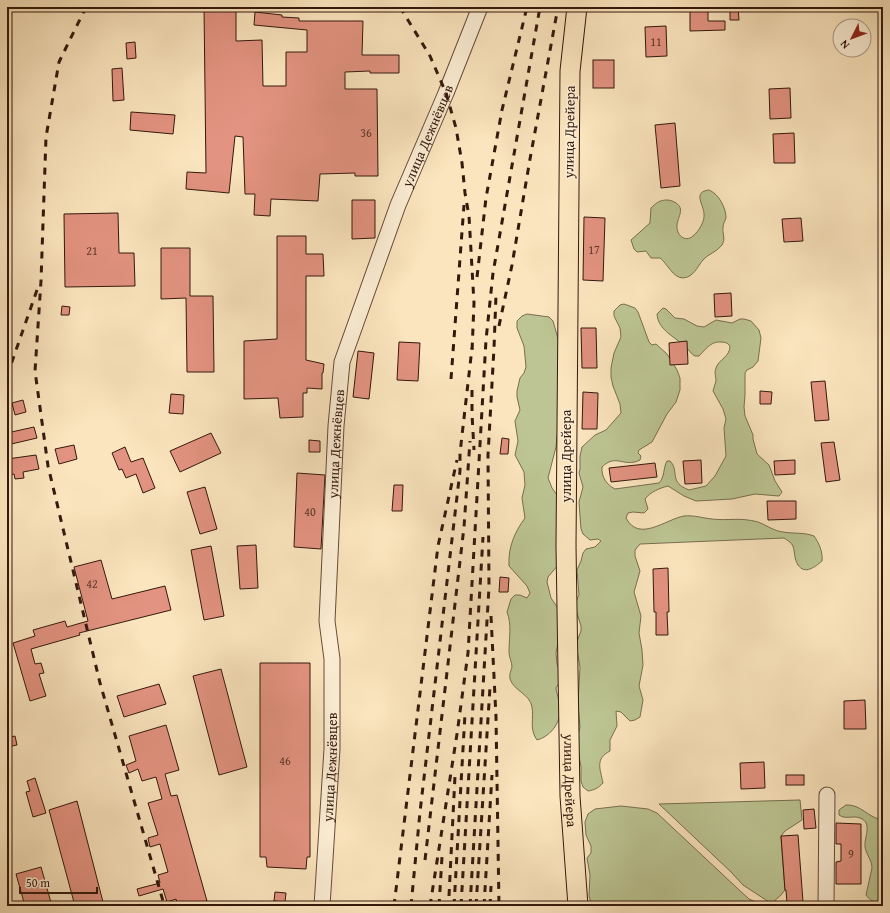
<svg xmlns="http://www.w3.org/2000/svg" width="890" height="913" viewBox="0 0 890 913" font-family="'Gentium Book Plus',serif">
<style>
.green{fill:#bcc593;stroke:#786e50}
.building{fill:#e39381;stroke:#34180c}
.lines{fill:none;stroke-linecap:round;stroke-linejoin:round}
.minor-casing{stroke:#664b38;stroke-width:17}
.major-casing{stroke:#34180c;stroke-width:21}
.minor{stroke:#fceed5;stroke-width:15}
.major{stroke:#fbe5be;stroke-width:19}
.rail{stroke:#34180c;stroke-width:3;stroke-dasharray:7 7;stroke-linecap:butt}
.labels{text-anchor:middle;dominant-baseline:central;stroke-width:3;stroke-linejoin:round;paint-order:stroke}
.number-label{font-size:12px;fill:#603729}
.street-label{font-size:14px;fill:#34180c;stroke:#fceed5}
</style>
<rect width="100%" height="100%" fill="#fbe5be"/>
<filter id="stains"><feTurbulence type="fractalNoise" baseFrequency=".005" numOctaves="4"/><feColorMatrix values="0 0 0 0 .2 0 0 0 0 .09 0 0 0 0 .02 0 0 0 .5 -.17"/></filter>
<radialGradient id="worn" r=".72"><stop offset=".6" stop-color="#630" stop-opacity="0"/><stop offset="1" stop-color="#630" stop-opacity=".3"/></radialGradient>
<g class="green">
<path d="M709 190C719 194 726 208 726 218 725 221 723 224 723 227 722 234 726 238 722 245 717 252 708 254 703 260 697 267 694 277 683 278 673 278 667 263 660 258H651L646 251 637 252 634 249 631 240 650 223 651 208C656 203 660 200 667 200 670 200 673 201 676 203 685 209 678 216 677 225 676 235 685 243 693 236 699 231 705 221 704 214 704 205 692 192 709 190Z"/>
<path d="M624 304 635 308 638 312 649 342 652 345 656 344 667 354 677 370 680 378V390L676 402 667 414 652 442 639 450 638 453 641 456 640 460C624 468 616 453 602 467 601 477 607 485 615 489L659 483C665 477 663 468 667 461H670C680 471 668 482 689 490L706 486 715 476 726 456 724 428 726 419 723 409 713 391C714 388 715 384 716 381 716 376 714 373 716 368 719 359 730 357 730 346L727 343C712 339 708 347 699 356H695C691 354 689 350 686 347 675 337 658 330 657 314L663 308 666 309 675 318 684 319 697 326 704 327 716 320 732 323 740 319H744L751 321 759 330 761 338 758 361 753 367 747 370 745 373V395L744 407 745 416 753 435V439L757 454 769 465 775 481 782 492 779 496 755 494 732 499 696 501 684 496 668 486C660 488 650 492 645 499L648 509 644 513 633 512 628 513 626 518C639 543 666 519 684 516 694 515 702 518 712 519 728 521 740 517 758 522 766 525 774 531 783 532 794 534 803 532 814 536 819 543 823 552 822 561 815 567 805 575 798 565 794 559 795 552 793 546 791 542 787 540 784 538L640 544 635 550V556L640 571 634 592 641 616 639 633 642 650 643 665 639 686 643 700 640 717 635 720 630 721 621 712 616 711 617 726 610 740V751C595 759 600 768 603 783 598 788 595 790 588 791L583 787 581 781V767L578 750V735L580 727 578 704 580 667 576 644 581 631V626L575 607V603L579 595 577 570 581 561 583 553 586 549 595 547 601 541 598 539 590 540 583 534 581 529 579 502 583 487 579 473 580 469V456L582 447 595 435 606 430 621 413 620 404 613 386 611 377V368L614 353 621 337 620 328 614 316V311L620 305Z"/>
<path d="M527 314 549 317 553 321 559 342V431L557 436 556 447 548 478 552 488 562 502 558 565 548 577 547 582 551 598 560 611V632L556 653 557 664 559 669V683L556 688C557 696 561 705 560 713 559 725 549 737 537 740 529 729 534 719 532 707 530 694 514 691 510 679 509 674 511 671 512 667 512 662 509 657 509 652 509 639 512 624 507 612L511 599 515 595H520L527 598 530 593 527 586 509 566C508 548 514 533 525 518L522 498 525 485 524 472 515 455 518 441 515 421 520 410 517 397V391L520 378 524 373 526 367 524 346 517 328V321L522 316Z"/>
<path d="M800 800 802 820 785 831 781 836 785 890 781 895 773 902H769L743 885 731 872 659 804Z"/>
<path d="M846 805C861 804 868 818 883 820V900C875 905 871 901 866 895L872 868C872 860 866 854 865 847 864 837 873 823 860 818 853 815 846 820 839 815V810Z"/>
<path d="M621 806 648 809 657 813 737 888 749 899 766 906H592L589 896 590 875 587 858 591 853V846L586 835 585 822 588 814 595 809Z"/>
</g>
<g class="building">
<path d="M204 7H236V41L262 40 263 86H286V52H307V30L254 25 255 12 282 15V17L299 18V21H363L362 55H399V73H370V71L345 72V89H377L378 176H355V173L320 174 318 201 271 199 270 216 254 215 255 194H245L243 137 235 136 229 193 186 189 187 172 206 173Z"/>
<path d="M690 7H708V21H725V30L690 31Z"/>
<path d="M738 7 739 20H730V8Z"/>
<path d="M666 26 667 56 646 57 645 27Z"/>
<path d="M135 42 136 58 127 59 126 43Z"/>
<rect x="593" y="60" width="21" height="28"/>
<path d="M122 68 124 100 113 101 112 69Z"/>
<path d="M790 88 791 118 770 119 769 89Z"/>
<path d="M131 112 175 115 173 134 130 130Z"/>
<path d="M675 123 680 186 661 188 655 125Z"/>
<path d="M794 133 795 163H774L773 134Z"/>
<path d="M352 200H375V238L352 239Z"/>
<path d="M118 213 119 253H134L135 286 65 287 64 214Z"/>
<path d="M584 217 605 218 603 281 583 280Z"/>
<path d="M801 218 803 241 784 242 782 219Z"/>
<path d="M277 236H306V254H323L324 276H306V360L324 364 323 373H322V389L307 388V393H303V417L280 418 278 398 244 399V341L277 339Z"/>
<path d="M161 248H190V296H213L214 372H187L186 298 161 299Z"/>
<path d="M731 293 732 316 715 317 714 294Z"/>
<path d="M62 306 70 307 69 315H61Z"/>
<path d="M581 328H596L597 368H582Z"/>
<path d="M687 341 688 364 670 365 669 343Z"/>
<path d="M399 342 420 343 418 381 397 380Z"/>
<path d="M358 351 374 353 369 399 353 397Z"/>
<path d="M825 381 829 420 815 421 811 382Z"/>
<path d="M760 391 772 392 771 404H760Z"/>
<path d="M583 392 598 393 597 429H582Z"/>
<path d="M171 394 184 395 183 414 169 413Z"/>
<path d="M23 400 26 412 15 415 12 403Z"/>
<path d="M34 427 37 438 7 445V433Z"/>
<path d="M211 433 221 453 180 472 170 451Z"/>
<path d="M502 438 509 439 508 454H500Z"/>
<path d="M309 440 320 441V452H309Z"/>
<path d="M834 442 840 480 826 482 821 443Z"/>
<path d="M74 445 77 459 59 464 55 449Z"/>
<path d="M125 447 131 462 143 458 155 488 143 493 136 474 126 478 122 469 119 470 112 453Z"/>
<path d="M36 455 39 469 23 472 24 478 15 479 14 474 7 475V459Z"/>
<path d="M701 460 702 483 685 484 683 461Z"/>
<path d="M795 460V474L775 475 774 461Z"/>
<path d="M655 463 657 477 611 482 609 468Z"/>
<path d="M297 473 325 475 321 549 294 547Z"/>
<path d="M394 485H403L402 511H392Z"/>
<path d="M205 487 217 529 200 534 187 492Z"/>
<path d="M767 501H796V519L768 520Z"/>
<path d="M256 545 258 588 240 589 237 546Z"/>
<path d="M211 546 224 616 204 620 191 550Z"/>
<path d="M101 560 112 599 165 586 171 610 79 633 80 635 31 649 35 664 41 663 44 673 39 674 46 696 30 701 13 643 35 636 33 630 65 621 67 627 88 621 74 567Z"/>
<path d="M668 568 669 612H667L668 635H656V612H654L653 569Z"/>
<path d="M500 577 509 578 508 592H499Z"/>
<path d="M260 663H310V857H307L306 869 267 867 266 857H260Z"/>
<path d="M221 669 247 767 219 775 193 676Z"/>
<path d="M159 684 166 704 124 717 117 696Z"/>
<path d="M865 700 866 729H844V701Z"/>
<path d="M166 725 179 770 165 774 171 796 177 795 207 901 190 906H178L176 899 167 902 163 889 139 896 137 889 160 883 158 875 168 872 160 844 150 847 148 838 158 835 148 803 162 799 156 777 142 781 138 769 129 773 126 765 136 761 129 736Z"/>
<path d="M15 736 17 745 7 747V738Z"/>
<path d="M764 762 765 788 741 789 740 763Z"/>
<rect x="786" y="775" width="18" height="10"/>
<path d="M35 778 46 813 33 817 26 792 30 791 27 781Z"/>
<path d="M77 801 104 906H75L49 810Z"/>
<path d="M814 809 816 828 804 829 803 810Z"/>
<path d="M836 823 861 824V884H836V862L841 861V844H836Z"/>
<path d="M798 835 803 902 787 903 786 890H785L781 836Z"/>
<path d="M41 867 52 906H25L16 874Z"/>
<path d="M275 892 286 893 285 902 274 901Z"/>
</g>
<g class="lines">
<g class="minor-casing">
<g id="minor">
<path id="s1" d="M322 906 332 749V659L327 621 336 426 342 362 398 205 446 93 480 7"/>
<path d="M826 906 827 795"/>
</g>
</g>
<g class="major-casing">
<g id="major">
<path id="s2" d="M577 7 570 71 566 546 570 796 578 906"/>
</g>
</g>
<use href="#minor" class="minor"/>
<use href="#major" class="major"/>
<g class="rail">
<path d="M86 7 59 62 46 137 41 281 35 371 48 466 100 683 163 901"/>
<path d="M400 7 430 56 446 93 456 128 462 163 465 193 469 216 474 303 472 352"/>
<path d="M477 277 486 198 502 110 527 7"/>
<path d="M499 326 512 265 530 159 558 7"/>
<path d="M7 376 37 290"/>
<path d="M451 379 464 205"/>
<path d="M472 390V414L474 450"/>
<path d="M491 616 496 717 499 906"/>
<path d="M425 860 464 527 470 441"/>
<path d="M449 896 455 776"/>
<path d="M394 906 438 546 457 460"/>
<path d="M411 906 420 812 460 471V453L472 348"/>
<path d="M430 906 457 734 468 653 486 340 493 273 540 7"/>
<path d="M439 906 442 857"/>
<path d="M454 906 465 714"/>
<path d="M461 906 483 537"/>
<path d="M470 906 489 587 488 455 494 348 496 295"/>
<path d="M476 906 490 687"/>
<path d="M484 906 492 775"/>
<path d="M490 906 491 886"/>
</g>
</g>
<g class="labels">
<g class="number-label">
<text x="656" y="41">11</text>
<text x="366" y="132">36</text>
<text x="594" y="249">17</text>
<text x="92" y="250">21</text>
<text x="310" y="511">40</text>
<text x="92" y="583">42</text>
<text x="285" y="760">46</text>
<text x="851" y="853">9</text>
</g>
<g class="street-label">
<text transform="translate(569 132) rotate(-89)">улица Дрейера</text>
<text stroke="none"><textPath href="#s1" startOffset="787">улица Дежнёвцев</textPath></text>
<text stroke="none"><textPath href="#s1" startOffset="463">улица Дежнёвцев</textPath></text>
<text transform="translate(566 456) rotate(-90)">улица Дрейера</text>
<text stroke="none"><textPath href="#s1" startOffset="139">улица Дежнёвцев</textPath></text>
<text stroke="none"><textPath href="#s2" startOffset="774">улица Дрейера</textPath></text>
</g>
</g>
<rect width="890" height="913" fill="none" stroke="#fbe5be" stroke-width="24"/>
<rect x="8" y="8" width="874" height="897" fill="none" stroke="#34180c" stroke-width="2"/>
<rect x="12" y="12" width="866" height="889" fill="none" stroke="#34180c"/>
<g transform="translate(852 38) rotate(228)"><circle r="19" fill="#fceed5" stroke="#ac9885"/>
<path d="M0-3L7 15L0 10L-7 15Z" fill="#8f2418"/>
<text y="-6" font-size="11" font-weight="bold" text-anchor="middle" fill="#34180c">N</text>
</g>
<path d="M20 887v6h77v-6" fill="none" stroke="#34180c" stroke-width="2"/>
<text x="26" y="887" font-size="12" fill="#34180c" stroke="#fceed5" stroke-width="3" paint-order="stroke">50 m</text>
<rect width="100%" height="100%" filter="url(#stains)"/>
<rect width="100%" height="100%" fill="url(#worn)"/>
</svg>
